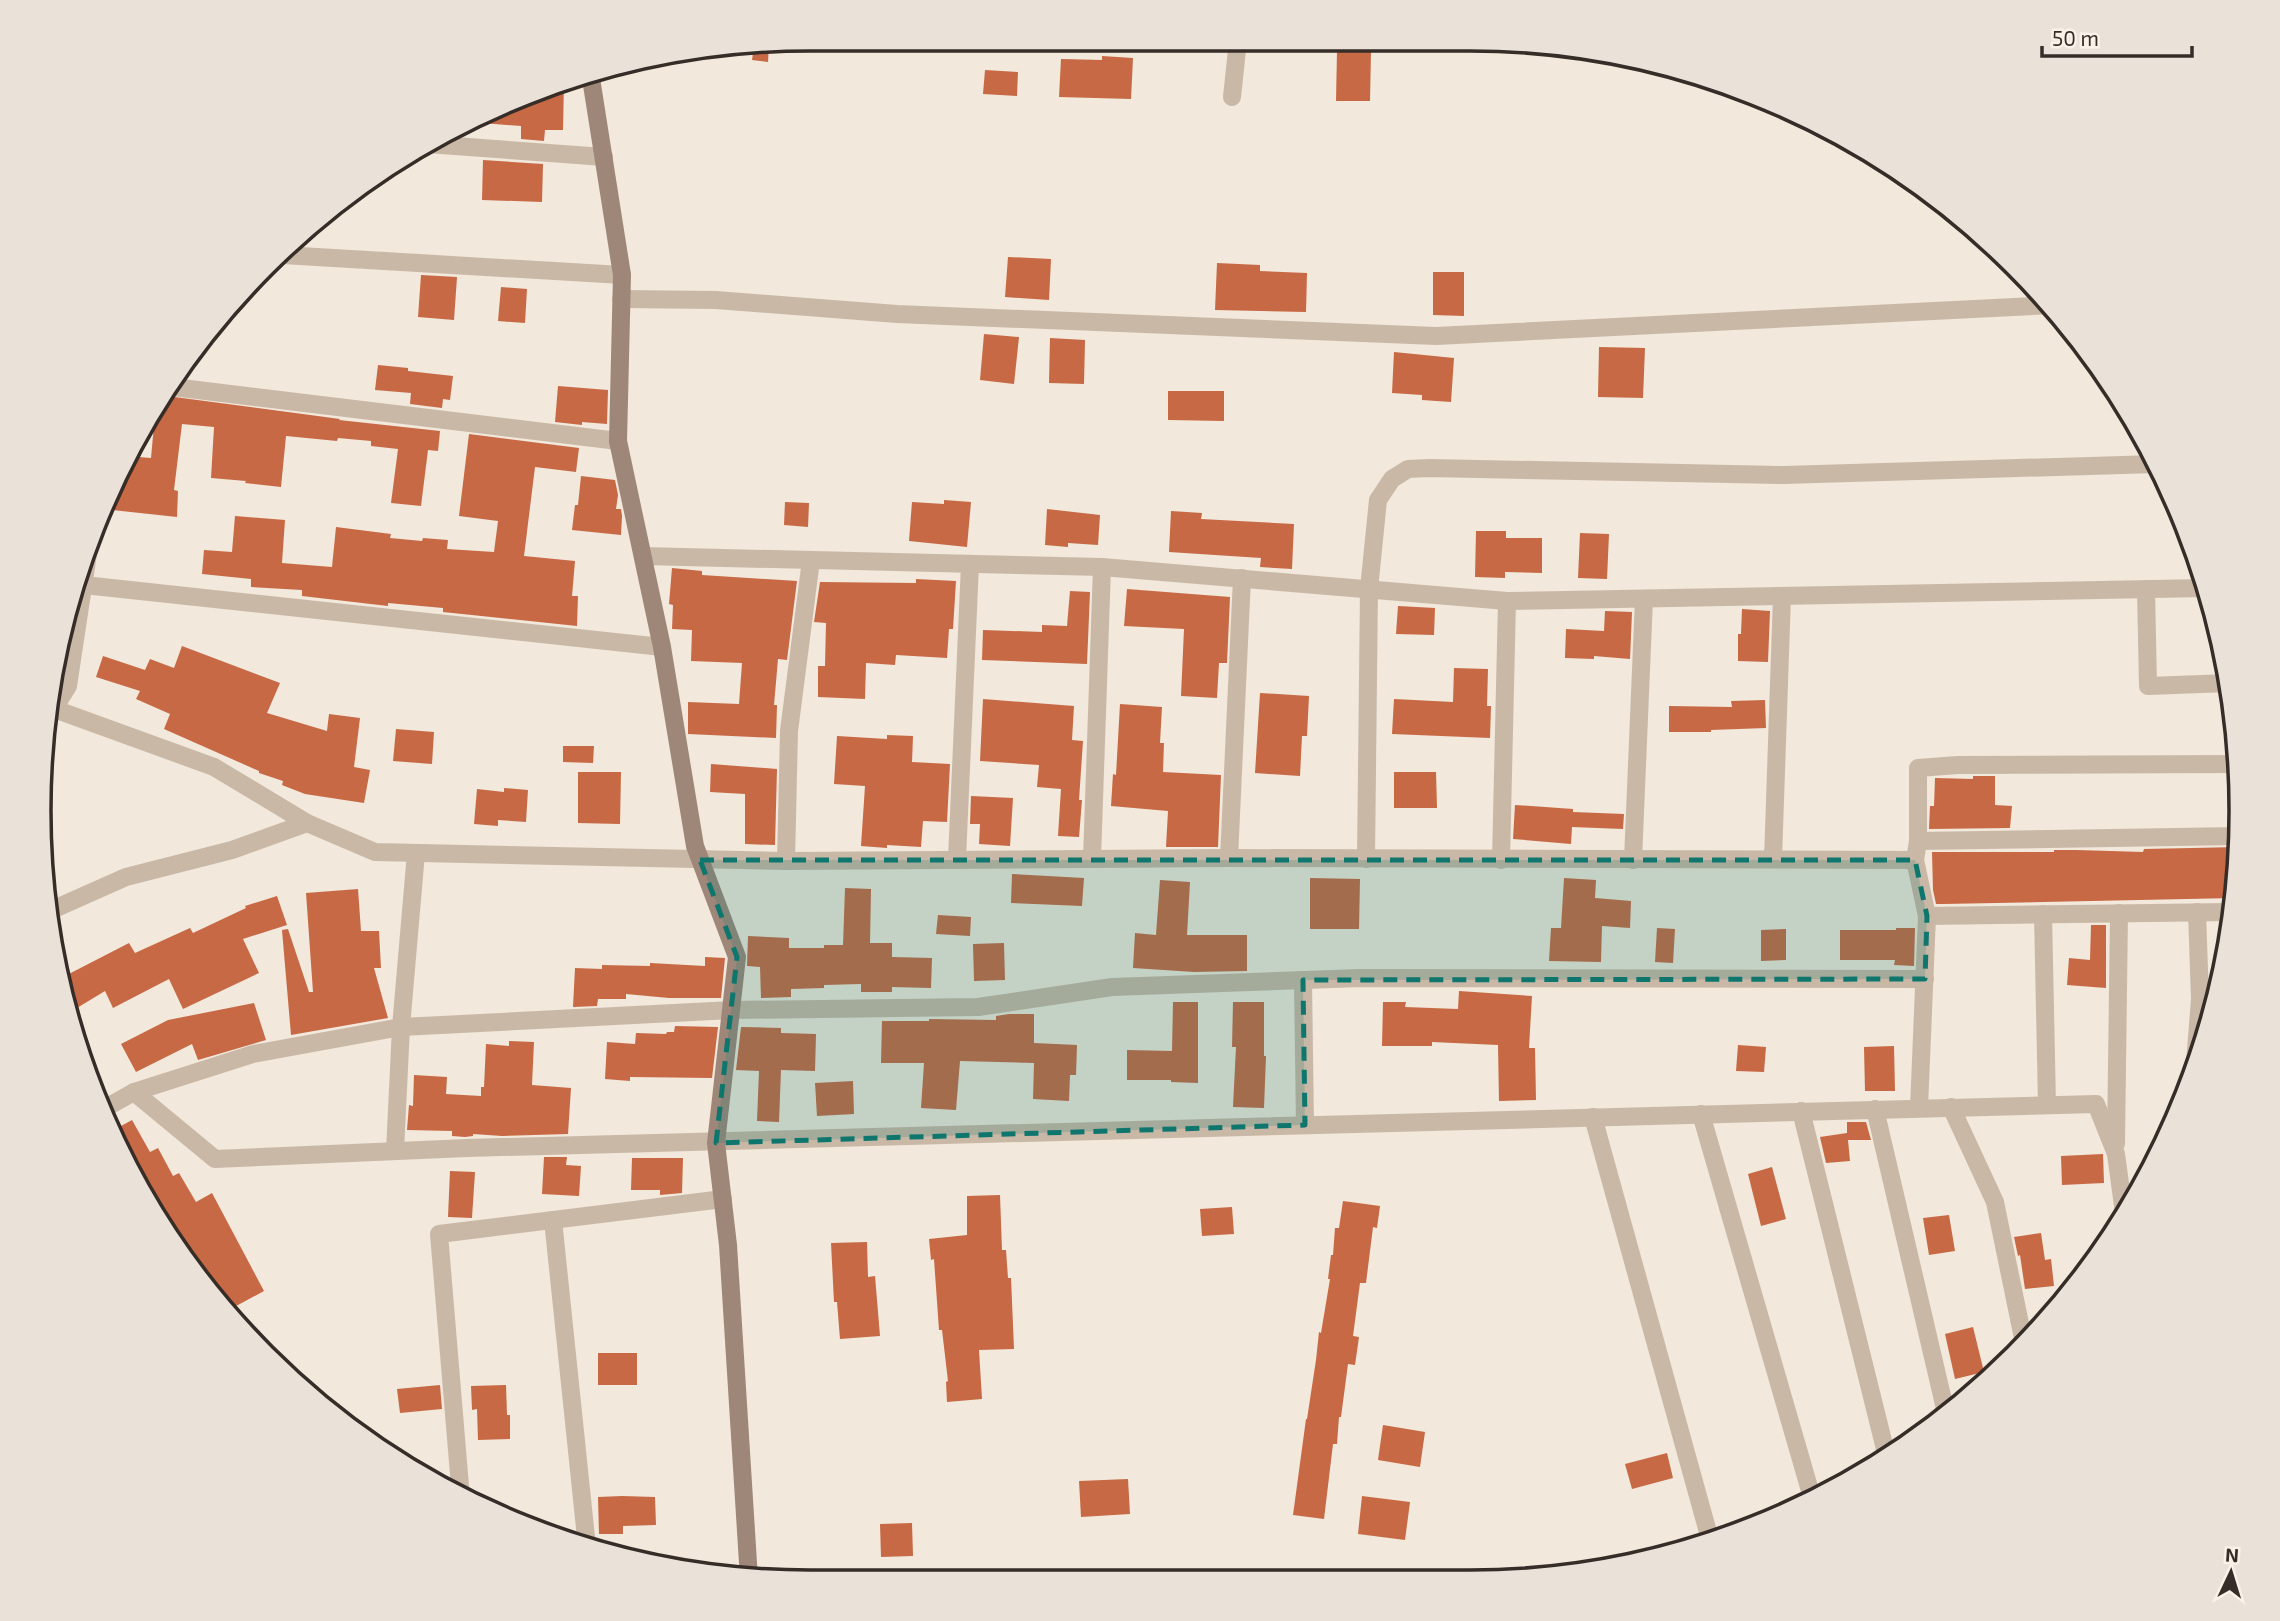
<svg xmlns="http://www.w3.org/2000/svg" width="2280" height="1621" viewBox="0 0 2280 1621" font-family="'Exo 2',sans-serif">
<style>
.building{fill:#c76945}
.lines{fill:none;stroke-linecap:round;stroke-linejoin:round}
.street{stroke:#cab8a7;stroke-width:18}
.secondary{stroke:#9e8778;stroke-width:18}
.marked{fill:#0f766e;fill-opacity:0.2;stroke:#0f766e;stroke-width:5;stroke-dasharray:14 9;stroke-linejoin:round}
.rim{fill:none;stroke:#372d28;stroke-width:3.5}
</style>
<rect width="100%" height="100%" fill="#f2e8db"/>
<g class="building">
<path d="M769 44 768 62 752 60 754 46Z"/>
<path d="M1337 51H1371L1370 101H1336Z"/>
<path d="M1102 56 1133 58 1131 99 1059 97 1061 59 1102 60Z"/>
<path d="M985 70 1018 72 1017 96 983 94Z"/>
<path d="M564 81 563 130H545L544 141 521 139V126L469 122 515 97Z"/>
<path d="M483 160 543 164 542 202 482 200Z"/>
<path d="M1008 257 1051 259 1049 300 1005 297Z"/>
<path d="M1217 263 1260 265V271L1307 273 1306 312 1215 310Z"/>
<path d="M1433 272H1464V316L1433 315Z"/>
<path d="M421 275 457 277 454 320 418 317Z"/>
<path d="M501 287 527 289 525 323 498 321Z"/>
<path d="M984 334 1019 337 1014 384 980 380Z"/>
<path d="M1050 338 1085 340 1084 384 1049 383Z"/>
<path d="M1599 347 1645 348 1643 398 1598 397Z"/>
<path d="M1394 352 1454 358 1451 402 1422 400V395L1392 393Z"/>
<path d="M378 365 408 368V371L453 376 450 400 443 399 442 408 410 404 411 393 375 390Z"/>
<path d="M558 386 608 390 607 424 582 422V425L555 422Z"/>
<path d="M1168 391H1224V421L1168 420Z"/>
<path d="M167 396 340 419 339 420 440 431 438 451 428 450 421 506 391 503 398 449 371 446V441L338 438 337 441 286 436 281 487 245 483 246 481 211 478 214 427 182 424 174 490 178 491 177 517 103 509 113 484H121L122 463 127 456 151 458 155 414Z"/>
<path d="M469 434 579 448 576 472 535 467 524 556 575 561 572 596H578L577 626 443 612V608L388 603V606L302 596V590L251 587V579L202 574 204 550 232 552 235 516 285 520 282 563 332 567 336 527 391 534 390 538 422 541 423 538 448 540 447 549 494 552 498 521 459 516Z"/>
<path d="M581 476 615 480 618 495 616 509H621L622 516 621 535 572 530 575 505H578Z"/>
<path d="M944 500 971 502 967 547 909 541 912 502 944 504Z"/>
<path d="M785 502 809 503 808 527 784 525Z"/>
<path d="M1047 509 1100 515 1098 545 1068 543V547L1045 545Z"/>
<path d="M1171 511 1202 513 1201 519 1294 524 1292 569 1260 567 1261 558 1169 552Z"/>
<path d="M1476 531H1506V538H1542V573L1505 572V578L1475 577Z"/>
<path d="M1580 533 1609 534 1607 579 1578 578Z"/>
<path d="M672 568 702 571V575L797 581 787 660 778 659 774 705H777L776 738 688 734V702L739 704 742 663 691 661 692 630 672 629 673 605 669 604Z"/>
<path d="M916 579 956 581 953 629H949L947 658 896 655 895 665 866 663 865 699 818 697V666H825L826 623 814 622 820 582 916 583Z"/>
<path d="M1127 589 1230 597 1227 663H1219L1217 698 1181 696 1184 629 1124 626Z"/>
<path d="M1070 591 1090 592 1087 664 982 660 983 630 1042 632V625L1067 626Z"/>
<path d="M1398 606 1435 608 1434 635 1396 634Z"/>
<path d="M1742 609 1770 611 1768 662 1738 661V634H1741Z"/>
<path d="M1605 611 1632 612 1630 659 1594 656V659L1565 658 1566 629 1604 631Z"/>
<path d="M182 646 280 683 267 713 327 731 329 714 360 718 354 767 370 770 364 803 305 794 282 785 283 781 259 773V771L164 729 170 714 136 699 140 691 96 677 103 656 145 670 150 659 174 668Z"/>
<path d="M1454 668 1488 669 1487 706H1491L1490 738 1392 734 1394 699 1453 702Z"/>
<path d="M1260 693 1309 696 1307 736H1302L1300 776 1255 773Z"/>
<path d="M983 699 1074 706 1072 740 1083 741 1079 800H1082L1079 837 1058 836 1061 789 1037 787 1039 765 980 761Z"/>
<path d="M1765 700 1766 728 1711 730V732H1669V706L1732 707 1731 701Z"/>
<path d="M1120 704 1162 707 1160 743H1164L1163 772 1221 775 1218 847H1166L1168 811 1111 806 1113 774 1116 775Z"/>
<path d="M396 729 434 732 432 764 393 761Z"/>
<path d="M887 735 913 736 912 762 950 764 947 822 923 821 921 847 887 845V848L861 846 865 786 834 784 837 736 887 739Z"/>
<path d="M563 746H594L593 763 563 762Z"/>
<path d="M711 764 777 769 775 845 745 844V794L710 792Z"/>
<path d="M578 772H621L620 824 578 823Z"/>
<path d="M1394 772H1436L1437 808H1394Z"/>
<path d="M1973 776H1995V805L2012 806 2010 828 1929 829 1930 806H1934L1935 778 1973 779Z"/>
<path d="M504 788 528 790 526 822 498 820V826L474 824 477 789 504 792Z"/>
<path d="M971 796 1013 798 1010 846 979 844 980 824H970Z"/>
<path d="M1515 805 1573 809V812L1624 814 1623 829 1572 827 1571 844 1513 839Z"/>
<path d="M2239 847 2240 861 2234 898 1944 904H1936L1933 890 1932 852H2054V850H2077L2143 852 2144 849Z"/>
<path d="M1012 874 1084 878 1082 906 1011 903Z"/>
<path d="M1310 878 1360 879 1359 929H1310Z"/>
<path d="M1564 878 1596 880 1595 898 1631 901 1630 928 1602 926 1601 962 1549 961 1551 928H1561Z"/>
<path d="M1160 880 1190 882 1187 935H1247V971L1194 972 1133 968 1135 933 1156 935Z"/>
<path d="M845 888 871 889 870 943H892V957L932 958 931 988 892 987V992H861V984L824 985V988L791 989V997L761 998 760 967 747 966 748 936 789 938V948H824V945H843Z"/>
<path d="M358 889 361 931H379L381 968H374L388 1018 291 1035 282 930 288 929 309 992H313L306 893Z"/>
<path d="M277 896 287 925 243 939 259 973 183 1009 169 979 113 1008 105 991 72 1011 63 977 129 943 135 953 190 928 193 933 246 908 245 906Z"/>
<path d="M938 915 971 917 970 936 936 934Z"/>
<path d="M2091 925H2106V988L2067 985 2069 958 2090 960Z"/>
<path d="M1657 928 1675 929 1673 963 1655 962Z"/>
<path d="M1896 928H1915L1914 966 1894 965 1895 960H1840V930H1896Z"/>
<path d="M1786 929V960L1761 961V930Z"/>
<path d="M1004 943 1005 980 974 981 973 944Z"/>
<path d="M705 957 725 958 721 998H669L626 994V999H598L597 1006 573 1007 575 968 602 969V965L650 966V963L705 966Z"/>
<path d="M1459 991 1532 996 1529 1048H1535L1536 1100 1499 1101 1498 1045 1432 1042V1046H1382L1383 1002H1406L1405 1007 1458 1009Z"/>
<path d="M1173 1002H1198V1083L1171 1082V1080H1127V1050L1172 1051Z"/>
<path d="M1233 1002H1264V1056H1266L1264 1108 1233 1107 1236 1047H1232Z"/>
<path d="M254 1003 266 1040 198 1060 192 1044 136 1072 121 1044 168 1020Z"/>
<path d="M1009 1014H1034V1043L1077 1045 1076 1075H1070L1069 1101 1033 1099 1034 1063 960 1061 956 1110 921 1108 924 1063H881L882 1021H929V1019L996 1020V1016Z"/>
<path d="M675 1026 718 1027 712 1078 630 1077V1081L605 1079 607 1042 635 1044 636 1033 666 1034 667 1032H674Z"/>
<path d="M741 1027 781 1028V1033L816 1034 815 1071 781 1070 779 1122 757 1121 759 1071 736 1070Z"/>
<path d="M509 1041 534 1042 532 1085 571 1088 568 1134 502 1136 473 1134V1136L465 1137 452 1136V1131L407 1130 409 1105 413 1106 414 1075 447 1077 446 1094 481 1096V1087H484L486 1044 509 1046Z"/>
<path d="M1738 1045 1766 1047 1764 1072 1736 1071Z"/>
<path d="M1894 1046 1895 1091H1865L1864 1047Z"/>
<path d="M853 1081 854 1114 817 1116 815 1083Z"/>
<path d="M132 1120 150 1152 158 1148 173 1176 179 1173 196 1202 212 1193 264 1291 225 1312 203 1282 205 1280 191 1251 184 1255 142 1197 141 1195 145 1193 127 1160 125 1162 110 1132Z"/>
<path d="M1847 1122H1866L1871 1140H1848L1850 1161 1826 1163 1820 1137 1847 1133Z"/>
<path d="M2103 1154 2104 1183 2062 1185 2061 1156Z"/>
<path d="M544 1157H567L566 1165 581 1166 579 1196 542 1194Z"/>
<path d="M632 1158H683L682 1193 660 1195V1190H631Z"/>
<path d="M1772 1167 1786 1219 1761 1226 1748 1174Z"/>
<path d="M450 1171 475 1172 472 1218 448 1217Z"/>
<path d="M1000 1195 1002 1250H1006L1008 1278H1011L1014 1349 979 1350 982 1399 947 1402 946 1382 948 1381 942 1330H939L934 1259 931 1260 929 1239 967 1235V1196Z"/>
<path d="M1343 1201 1380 1206 1377 1228 1373 1227 1366 1283H1360L1353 1336 1359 1337 1355 1365 1348 1364 1341 1417H1339L1337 1444H1333L1324 1519 1293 1515 1306 1419H1307L1316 1360 1319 1332 1321 1333 1330 1279H1328L1331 1255H1333L1335 1228H1339Z"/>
<path d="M1232 1207 1234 1234 1202 1236 1200 1209Z"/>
<path d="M1949 1215 1955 1251 1929 1255 1923 1218Z"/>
<path d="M2041 1233 2045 1260 2051 1259 2054 1286 2025 1289 2020 1255 2018 1256 2014 1237Z"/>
<path d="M867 1242 868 1277 875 1276 880 1336 840 1339 837 1302H834L831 1243Z"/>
<path d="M1973 1327 1984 1372 1955 1379 1945 1334Z"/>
<rect x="598" y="1353" width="39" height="32"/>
<path d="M440 1385 442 1409 400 1413 397 1389Z"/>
<path d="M506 1385 507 1415H510V1439L478 1440 477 1409 472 1410 471 1386Z"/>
<path d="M1383 1425 1425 1432 1420 1467 1378 1460Z"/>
<path d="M1667 1453 1673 1478 1632 1489 1625 1464Z"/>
<path d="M1128 1479 1130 1514 1081 1517 1079 1481Z"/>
<path d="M622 1496 655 1497 656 1525 623 1526V1534H599L598 1497Z"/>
<path d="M1362 1496 1410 1502 1405 1540 1358 1534Z"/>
<path d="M912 1523 913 1556 881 1557 880 1524Z"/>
</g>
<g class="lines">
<g class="street">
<path d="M1210 39 1499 41"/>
<path d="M1232 97 1238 40"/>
<path d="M427 144 604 157"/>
<path d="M283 255 622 275"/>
<path d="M621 299 716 300 897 314 1436 336 2052 305"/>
<path d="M173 387 618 441"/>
<path d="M643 556 1102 567 1507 601 2207 588"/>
<path d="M84 585 662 647"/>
<path d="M2146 589 2148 686 2229 683"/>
<path d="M46 706 214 767 307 823 375 852 786 861 1229 858 1915 860"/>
<path d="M45 723 68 686 89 547"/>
<path d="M1918 841 2239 836"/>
<path d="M1229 858 1242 578"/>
<path d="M957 859 970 564"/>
<path d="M1092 859 1102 567"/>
<path d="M1366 859 1369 589 1378 500 1392 479 1408 469 1429 468 1784 475 2156 464"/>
<path d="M1773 859 1782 596"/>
<path d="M1501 860 1507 601"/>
<path d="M1633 860 1644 599"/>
<path d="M786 861 789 731 811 560"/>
<path d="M2043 914 2047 1105"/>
<path d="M46 916 54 909 126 877 232 850 307 823"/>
<path d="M1927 916 2231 912"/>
<path d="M1303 980 1305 1125"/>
<path d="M2195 1063 2200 999 2197 912"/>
<path d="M134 1092 215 1159 467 1148 2096 1104 2116 1154 2124 1213"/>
<path d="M1951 1107 1995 1202 2024 1343"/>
<path d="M1919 1108 1927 916 1915 860 1918 841V768L1958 765 2237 764"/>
<path d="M1875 1109 1946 1413"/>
<path d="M100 1111 134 1092 253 1054 401 1027 732 1010 978 1007 1112 987 1360 978 1925 979"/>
<path d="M1801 1111 1886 1453"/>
<path d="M1701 1114 1813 1501"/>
<path d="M1593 1117 1711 1543"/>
<path d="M2116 1144 2119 913"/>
<path d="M395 1151 401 1027 416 853"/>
<path d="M553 1220 587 1547"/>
<path d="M461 1498 439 1234 723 1199"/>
</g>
<path class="secondary" d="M590 72 622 275 618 441 662 647 695 846 737 957 716 1143 728 1245 749 1579"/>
</g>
<path class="marked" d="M700 860H1915L1927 916 1925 979 1303 980 1305 1125 716 1143 737 957Z"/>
<path d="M0 0H2280V1621H0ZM810 51H1470A759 759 0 0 1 2229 810V811A759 759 0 0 1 1470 1570H810A759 759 0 0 1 51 811V810A759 759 0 0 1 810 51Z" fill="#eae2d9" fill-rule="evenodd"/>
<path class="rim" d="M810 51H1470A759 759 0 0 1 2229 810V811A759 759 0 0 1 1470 1570H810A759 759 0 0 1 51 811V810A759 759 0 0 1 810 51Z"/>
<g transform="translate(2231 1572) rotate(4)" stroke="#faf2e8" stroke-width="5" paint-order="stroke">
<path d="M0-5L12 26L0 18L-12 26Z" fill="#372d28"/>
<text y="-10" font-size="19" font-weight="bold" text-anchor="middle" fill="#372d28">N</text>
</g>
<path d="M2042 46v10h150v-10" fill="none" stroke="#372d28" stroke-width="3.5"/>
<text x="2052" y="46" font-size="21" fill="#372d28" stroke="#faf2e8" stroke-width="5" paint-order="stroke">50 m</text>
</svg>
